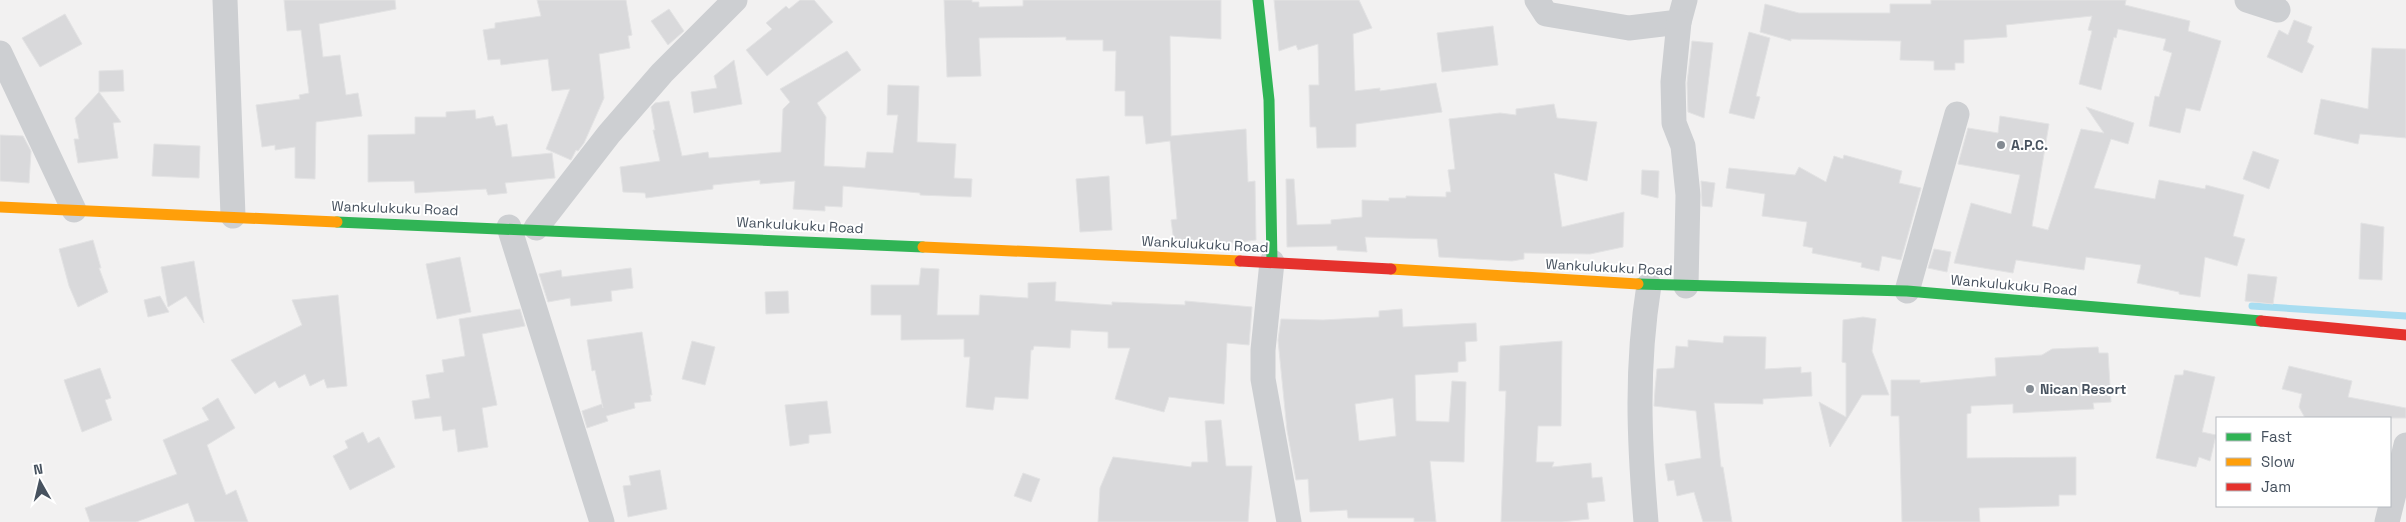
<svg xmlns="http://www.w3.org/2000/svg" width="2406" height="522" viewBox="0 0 2406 522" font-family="'Space Grotesk',sans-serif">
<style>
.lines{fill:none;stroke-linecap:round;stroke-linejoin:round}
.stream{stroke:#a8ddf1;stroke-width:7}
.building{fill:#d9d9db;stroke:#e3e3e4;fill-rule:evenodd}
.street{stroke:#cdcfd2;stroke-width:25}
.fast{stroke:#30b455;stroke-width:11}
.slow{stroke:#ff9f0a;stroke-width:11}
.jam{stroke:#e5322d;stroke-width:11}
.poi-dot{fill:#838a92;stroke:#fff;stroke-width:2}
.labels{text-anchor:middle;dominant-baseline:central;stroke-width:4;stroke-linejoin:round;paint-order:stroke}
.poi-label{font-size:14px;font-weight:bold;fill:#47525f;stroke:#fff;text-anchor:start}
.street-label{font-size:14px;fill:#47525f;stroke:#fff}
</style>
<rect width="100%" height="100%" fill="#f2f1f1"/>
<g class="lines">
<path class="stream" d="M2252 306 2406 316"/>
</g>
<g class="building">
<path d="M284 0H395L396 9 319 24 323 57 340 55 346 95 358 93 362 116 316 122 315 179 295 178V147L275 150V145L262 147 256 105 300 99 299 95 309 93 301 30 287 31Z"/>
<path d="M537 0H626L632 35 628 36 630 48 599 54 604 98 584 143 578 151 576 150 571 160 546 149 570 89 552 91 548 59 501 65 500 59 488 60 483 30 495 28V23L541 16Z"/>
<path d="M800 0H814L833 22 767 76 746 50 772 29 766 23 786 6 789 9Z"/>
<path d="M944 0H972V2H979V7L1023 6V0H1221V39L1170 36 1171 136 1246 129 1248 182 1255 181 1256 240 1222 244 1174 242 1171 220 1177 219 1170 141 1146 144 1143 116H1125V91H1115L1116 51H1103V40H1066V37L979 38 981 76 947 77Z"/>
<path d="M1274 0H1359L1372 28 1353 34 1355 91 1380 88V91L1436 83 1442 112 1356 124V147L1317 148 1316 127H1310L1309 85H1319L1318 44 1298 50 1296 45 1279 51Z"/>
<path d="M1931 0H2126L2125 5 2190 21 2188 31 2221 41 2200 111 2186 108 2180 133 2149 126 2155 96 2159 97 2172 53 2163 50 2166 39 2118 29 2116 38 2114 37 2101 90 2079 84 2092 31 2088 30 2092 16 2006 25 2007 37 1964 40V63H1955V70H1934V61L1900 60 1901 41 1791 39V41L1760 32 1765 4 1799 13H1890V4H1931Z"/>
<path d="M669 9 684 31 668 45 651 21Z"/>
<path d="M65 14 82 44 40 67 22 38Z"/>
<path d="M2294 20 2312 27 2307 42 2314 46 2302 73 2267 57 2279 30 2288 35Z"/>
<path d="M1493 26 1498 65 1442 72 1437 33Z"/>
<path d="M1749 32 1770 38 1756 96 1760 97 1754 119 1729 113Z"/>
<path d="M1692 41 1713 43 1704 118 1688 112 1687 83Z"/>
<path d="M2372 48 2406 49V138L2360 134 2358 144 2314 134 2321 99 2368 109Z"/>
<path d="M847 51 861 70 817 103 826 117 824 166 865 168 867 152 893 153 898 115H887L888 85 919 86 917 142 956 144 954 178 972 179 971 197 920 195V193L843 186 842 207 825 206V211L793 209 795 181 760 184V180L713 185V189L646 198 645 193 623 192 620 167 660 161 653 130H655L651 107 655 103 669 101 682 156 708 152 709 158 781 152 783 109 790 102 780 89Z"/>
<path d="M734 60 742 104 694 113 691 92 717 88 714 76Z"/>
<path d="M123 70 124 91 99 92V71Z"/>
<path d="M99 92 121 122 113 123 118 158 78 163 74 139H79L75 118Z"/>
<path d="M1554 104 1557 118 1597 122 1587 181 1554 173 1562 227 1624 212 1623 247 1590 254 1524 253V259L1512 261 1439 257 1437 239 1365 237 1367 252 1337 250V246L1287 247 1286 179H1294L1297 225 1331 224V220L1362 217V200L1389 201V198H1406V196L1446 197V192H1451L1448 170 1455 169 1449 119 1500 113 1516 115V109Z"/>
<path d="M2086 107 2134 123 2128 144 2111 139 2094 188 2155 199 2159 180 2205 189 2206 185 2244 195 2233 236 2245 239 2237 266 2205 257 2200 297 2179 294V292L2137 283 2141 265 2086 257 2084 270 2016 260 2013 273 1954 263 1971 203 2011 214 2020 175 1958 164 1968 128 1998 133 2000 116 2049 124 2032 226 2048 230 2081 129 2104 133Z"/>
<path d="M475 110 476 119 493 116 496 126 507 124 512 157 552 153 555 178 505 183 507 193 488 195 486 189 415 193 414 181 368 182V135L415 134V117H446V112Z"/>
<path d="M0 135 23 136 31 151 29 183 0 181Z"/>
<path d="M154 144 200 146 199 178 152 176Z"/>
<path d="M2253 151 2279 160 2269 189 2243 179Z"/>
<path d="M1844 155 1902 171 1899 183 1921 188 1901 260 1882 256 1879 271 1861 267 1862 263 1812 253 1813 248 1803 246 1807 222 1762 216 1765 194 1726 188 1729 168 1795 175 1799 167 1826 182 1834 156 1843 159Z"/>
<path d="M1642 170 1659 171 1658 198 1641 194Z"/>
<path d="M1109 176 1112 230 1080 232 1076 179Z"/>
<path d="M1701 181 1715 183 1712 207 1702 206Z"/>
<path d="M2361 223 2384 227 2382 280 2359 279Z"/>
<path d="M93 240 101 268H99L108 292 78 307 69 286 59 249Z"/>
<path d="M1934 249 1951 252 1947 272 1928 268Z"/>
<path d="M460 257 471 312 437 319 426 264Z"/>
<path d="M194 261 204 323 186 296 168 307 161 267Z"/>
<path d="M631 268 633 288 611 291 612 301 571 306 570 298 548 302 539 274 561 270 562 277Z"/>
<path d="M921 268 939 269 937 315H979L980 295 1028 298V283L1056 282 1055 301 1112 305V302L1185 305V301L1252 307 1249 345 1227 343 1224 404 1169 397 1164 412 1115 399 1130 348H1108V332L1071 330 1070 348 1034 346 1033 350H1031L1028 399 995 397 993 410 966 407 970 357H964V339L901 340V315H871V285H919Z"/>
<path d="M2248 274 2277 277 2273 304 2245 301Z"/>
<path d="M788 291 789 313 766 314 765 292Z"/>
<path d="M338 295 347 386 327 388 324 379 310 386 305 374 279 388 275 381 255 394 231 360 302 325 292 300Z"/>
<path d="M160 296 169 312 148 317 144 300Z"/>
<path d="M520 309 525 326 482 334 497 405 482 408 488 447 458 452 455 429 443 431 441 416 415 419 412 401 430 398 426 375 444 372 442 360 465 356 459 319Z"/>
<path d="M1402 309 1403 327 1476 323 1477 341 1465 342 1466 361 1458 362V372L1415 375 1416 421 1449 422 1452 381 1466 382 1464 462 1430 461 1436 522H1414V518H1348L1347 510 1310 512 1308 479 1296 480 1287 430 1278 340 1281 319 1323 320 1379 317V311ZM1393 398 1396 436 1359 441 1355 404Z"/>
<path d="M1863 317 1876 319 1872 351 1889 395H1862L1830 447 1819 402 1846 417V363L1842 362 1843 320Z"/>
<path d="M642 332 652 395H650L651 401 634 403 635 408 606 416 608 421 587 428 582 411 602 404 603 408 595 370 592 371 587 340Z"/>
<path d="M1724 336 1766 337 1765 369 1801 367V373L1811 372 1812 396 1763 399V404L1714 403 1721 467H1723L1732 522H1703L1694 492 1677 496 1674 480 1668 481 1665 464 1701 458 1696 411 1654 406 1655 390 1657 369 1674 368 1676 346 1688 347V340L1723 343Z"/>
<path d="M692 341 715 347 705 385 682 379Z"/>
<path d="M1562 341 1561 426H1538L1536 462H1554L1552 467 1591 463 1592 478 1602 477 1605 501 1587 503 1589 519 1562 522H1501L1506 391H1499L1500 346Z"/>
<path d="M2098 347 2099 353H2108L2111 402 2093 403 2094 409 2013 413V404L1971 406V413L1967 414V458L2076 457V495H2059V506L1979 508 1980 522H1902L1899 416H1891V380H1920V383L1996 376 1995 358 2042 355 2052 349Z"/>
<path d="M2289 366 2352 381 2348 397 2406 408V418H2305L2299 407 2302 394 2282 389Z"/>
<path d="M100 368 111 398 105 400 112 420 82 432 64 380Z"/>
<path d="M2184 370 2215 377 2202 432 2216 435 2210 461 2199 457 2196 467 2156 458 2175 375H2183Z"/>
<path d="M218 398 235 428 207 445 226 495 236 490 248 522H195L188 503 136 522H90L85 508 177 474 163 440 209 420 202 408Z"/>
<path d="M827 401 831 433 809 435V443L790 446 785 405Z"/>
<path d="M1221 420 1226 466H1252L1248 522H1098L1100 488 1113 457 1191 467 1192 462H1208L1205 421Z"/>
<path d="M363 432 368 443 379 437 395 467 350 490 333 456 348 448 345 441Z"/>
<path d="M660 470 667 509 628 517 623 486 631 485 629 476Z"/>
<path d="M1023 473 1040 479 1031 502 1014 496Z"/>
</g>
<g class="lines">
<g class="street">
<path d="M225 0 233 216"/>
<path d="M1537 0 1546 14 1629 28 1679 22 1685 0"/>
<path d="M2247 0 2278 10"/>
<path d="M1679 22 1673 82 1674 123 1683 146 1688 195 1686 286"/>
<path d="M0 53 74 210"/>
<path d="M509 227 602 522"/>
<path d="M536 228 609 134 662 73 735 0"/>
<path d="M1272 262 1263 350V379L1289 522"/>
<path d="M1907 291 1957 114"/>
<path d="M1646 522C1639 439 1636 367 1649 285"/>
<path d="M2387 522 2406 445"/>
</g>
<g class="fast">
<path d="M1258 0 1269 100 1272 262"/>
<path d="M337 222 923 247"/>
<path d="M1638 284 1907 291 2261 321"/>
</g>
<g class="slow">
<path d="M0 207 337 222"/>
<path d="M923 247 1240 261"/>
<path d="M1391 269 1638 284"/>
</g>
<g class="jam">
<path d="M1240 261 1391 269"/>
<path d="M2261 321 2406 335"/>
</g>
</g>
<g class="poi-dot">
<circle cx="2001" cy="145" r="5"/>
<circle cx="2030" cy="389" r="5"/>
</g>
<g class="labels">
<g class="poi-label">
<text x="2011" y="145">A.P.C.</text>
<text x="2040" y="389">Nican Resort</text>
</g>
<g class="street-label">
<text transform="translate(395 208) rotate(2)">Wankulukuku Road</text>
<text transform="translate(800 225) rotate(3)">Wankulukuku Road</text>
<text transform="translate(1205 244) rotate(3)">Wankulukuku Road</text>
<text transform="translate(1609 267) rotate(3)">Wankulukuku Road</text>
<text transform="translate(2014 285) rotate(5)">Wankulukuku Road</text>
</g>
</g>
<rect x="2216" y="417" width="175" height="90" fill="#ffffff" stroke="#b5babf"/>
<rect x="2226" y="433" width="25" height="8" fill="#30b455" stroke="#b5babf"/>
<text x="2261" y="442" font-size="15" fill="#47525f">Fast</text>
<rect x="2226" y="458" width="25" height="8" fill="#ff9f0a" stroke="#b5babf"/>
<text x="2261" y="467" font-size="15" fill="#47525f">Slow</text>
<rect x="2226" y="483" width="25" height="8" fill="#e5322d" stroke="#b5babf"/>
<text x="2261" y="492" font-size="15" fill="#47525f">Jam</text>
<g transform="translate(40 482) rotate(352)" stroke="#ffffff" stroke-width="4" paint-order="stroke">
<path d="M0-4L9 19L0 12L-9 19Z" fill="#47525f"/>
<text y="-8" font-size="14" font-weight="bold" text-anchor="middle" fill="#47525f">N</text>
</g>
</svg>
